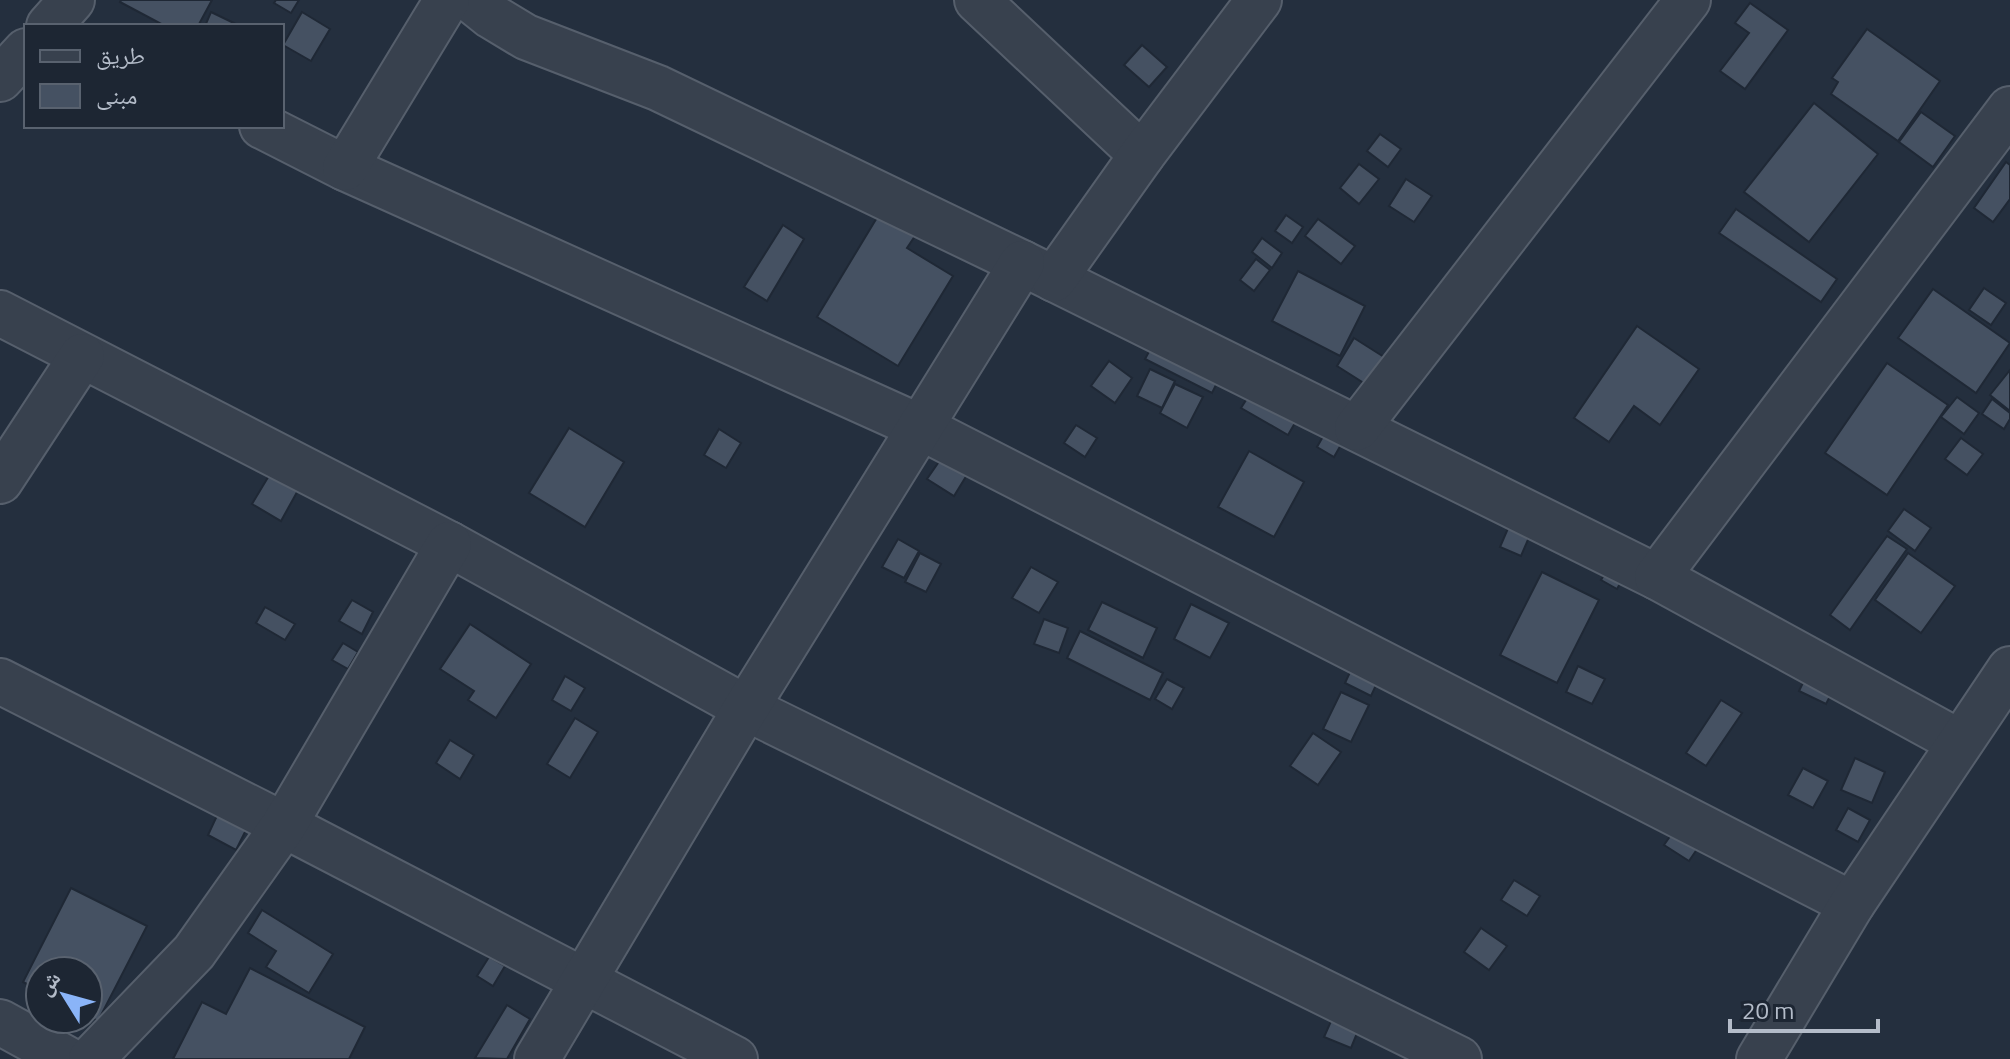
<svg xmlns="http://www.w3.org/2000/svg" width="2010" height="1059" viewBox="0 0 2010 1059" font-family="'Titillium Web','Noto Naskh Arabic',sans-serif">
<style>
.building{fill:#455162;stroke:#1f2835;stroke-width:2}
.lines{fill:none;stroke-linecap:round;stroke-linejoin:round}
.street-casing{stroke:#565f6c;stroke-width:48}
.street{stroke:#38414e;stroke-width:44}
</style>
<rect width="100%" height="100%" fill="#242f3e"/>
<g class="building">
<path d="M121 0H212L198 26H165L120 2Z"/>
<path d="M276 0H299L291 13 274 3Z"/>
<path d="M1750 3 1788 30 1745 89 1720 71 1749 33 1735 23Z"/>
<path d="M211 12 240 26H205Z"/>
<path d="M302 12 330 29 311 61 283 45Z"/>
<path d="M1867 29 1940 81 1898 141 1831 94 1838 82 1832 78Z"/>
<path d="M1142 45 1167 67 1149 87 1124 65Z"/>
<path d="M1814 103 1878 154 1809 242 1744 192Z"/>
<path d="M1921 112 1955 136 1933 167 1899 142Z"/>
<path d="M1380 134 1401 149 1388 167 1367 151Z"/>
<path d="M2006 162 2010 165V199L1993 222 1974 208Z"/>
<path d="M1359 164 1379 179 1359 204 1340 188Z"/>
<path d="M1406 179 1432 196 1414 222 1389 206Z"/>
<path d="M1736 209 1837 279 1821 302 1719 233Z"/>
<path d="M881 211 917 233 907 248 953 276 898 366 817 317Z"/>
<path d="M1286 215 1303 227 1292 243 1275 231Z"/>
<path d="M1318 219 1355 246 1341 264 1305 236Z"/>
<path d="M783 225 804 239 767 301 744 287Z"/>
<path d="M1262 238 1282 253 1272 268 1252 252Z"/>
<path d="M1256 259 1270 270 1254 291 1240 280Z"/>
<path d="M1298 271 1365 306 1340 356 1272 321Z"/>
<path d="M1984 288 2006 303 1991 325 1969 310Z"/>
<path d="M1933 289 2010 343 1976 393 1898 338Z"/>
<path d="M1637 326 1699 369 1660 425 1634 406 1609 442 1574 418Z"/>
<path d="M1157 337 1223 371 1212 393 1145 359Z"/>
<path d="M1354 338 1395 364 1378 392 1337 366Z"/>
<path d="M1109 361 1132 378 1115 403 1091 386Z"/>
<path d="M1887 363 1948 405 1887 495 1825 453Z"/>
<path d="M1150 369 1175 381 1162 408 1137 396Z"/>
<path d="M2010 370V411L1990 395Z"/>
<path d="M1175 384 1203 397 1187 428 1160 413Z"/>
<path d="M1253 389 1299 416 1288 435 1241 408Z"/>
<path d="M1957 397 1979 413 1964 434 1941 417Z"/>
<path d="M1992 399 2010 413V419L2004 429 1982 414Z"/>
<path d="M1076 425 1097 438 1085 457 1064 443Z"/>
<path d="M1329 426 1346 436 1334 457 1317 447Z"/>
<path d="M569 428 624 462 585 527 529 493Z"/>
<path d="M719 429 741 443 726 468 704 455Z"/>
<path d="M1961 438 1983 454 1967 475 1945 459Z"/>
<path d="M1249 451 1304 482 1274 537 1218 507Z"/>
<path d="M945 453 970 470 954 496 927 479Z"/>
<path d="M273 469 301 485 281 521 252 504Z"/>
<path d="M1904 509 1931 528 1915 551 1888 531Z"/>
<path d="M1512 519 1533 528 1521 556 1500 547Z"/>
<path d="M1887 536 1907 549 1850 630 1830 615Z"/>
<path d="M898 539 919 551 904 578 882 567Z"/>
<path d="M920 553 941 564 926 592 905 582Z"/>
<path d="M1908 553 1955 586 1921 633 1875 600Z"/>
<path d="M1610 565 1625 575 1617 589 1601 580Z"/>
<path d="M1031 567 1058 582 1039 613 1012 598Z"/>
<path d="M1542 572 1599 600 1557 683 1500 655Z"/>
<path d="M352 600 373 612 362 634 339 621Z"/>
<path d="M1102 602 1157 628 1143 658 1088 630Z"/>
<path d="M1191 604 1229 623 1210 658 1174 639Z"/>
<path d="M265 607 295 624 285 640 256 623Z"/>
<path d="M1044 619 1068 628 1059 653 1034 644Z"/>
<path d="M470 624 531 664 496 718 468 700 474 691 440 669Z"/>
<path d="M1080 631 1163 673 1150 700 1067 658Z"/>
<path d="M343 643 358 652 348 669 332 660Z"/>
<path d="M1357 657 1383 670 1371 696 1345 683Z"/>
<path d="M1812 664 1839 679 1826 704 1799 691Z"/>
<path d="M1578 666 1605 679 1592 704 1566 692Z"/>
<path d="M565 676 585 688 571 711 552 700Z"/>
<path d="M1167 679 1184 688 1172 709 1155 699Z"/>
<path d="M1341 692 1369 705 1351 742 1323 729Z"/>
<path d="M1721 700 1742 713 1706 766 1686 753Z"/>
<path d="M575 718 598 732 570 778 547 764Z"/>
<path d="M1313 733 1341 752 1318 785 1290 766Z"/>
<path d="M450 740 474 755 460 779 436 763Z"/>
<path d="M1855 758 1885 772 1872 803 1841 790Z"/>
<path d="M1803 768 1828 781 1813 808 1788 795Z"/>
<path d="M221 807 250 822 236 850 208 835Z"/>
<path d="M1848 808 1870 820 1858 842 1836 830Z"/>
<path d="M1682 819 1706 836 1689 861 1664 845Z"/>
<path d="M1514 880 1540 896 1527 916 1501 900Z"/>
<path d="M71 888 147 926 98 1021 88 1016V971H40V991L23 982Z"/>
<path d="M262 910 333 954 309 993 266 967 276 951 248 933Z"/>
<path d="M1481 928 1507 946 1489 970 1464 952Z"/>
<path d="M489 957 505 966 493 986 477 976Z"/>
<path d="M250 968 365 1027 349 1059H173L202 1002 226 1014Z"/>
<path d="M507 1005 530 1019 507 1059 475 1058Z"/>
<path d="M1336 1010 1362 1021 1351 1048 1324 1037Z"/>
</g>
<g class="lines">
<g class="street-casing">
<g id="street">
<path d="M471 0 491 16 526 37 658 88 1022 263 1657 577"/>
<path d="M977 0 1142 155"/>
<path d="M49 26 72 0"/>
<path d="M0 79 26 51"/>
<path d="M262 126 345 168 920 427 1852 904"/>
<path d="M345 168 447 0"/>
<path d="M1054 279 1142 155 1259 0"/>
<path d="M0 313 449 544 746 708 1459 1059"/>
<path d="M1357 428 1688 0"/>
<path d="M0 481 82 356"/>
<path d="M0 681 284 825 735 1059"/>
<path d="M1959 742 1657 577 2010 109"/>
<path d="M0 1022 67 1059"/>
<path d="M91 1059 194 952 284 825 449 544"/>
<path d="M537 1059 746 708 1022 263"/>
<path d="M1759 1059 1852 904 2010 669"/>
</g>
</g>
<use href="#street" class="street"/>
</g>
<rect x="24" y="24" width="260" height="104" fill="#1d2633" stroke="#59626f" stroke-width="2"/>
<rect x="40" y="50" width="40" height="12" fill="#38414e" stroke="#59626f" stroke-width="2"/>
<text x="96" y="64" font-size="24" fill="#b4bcc9">طريق</text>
<rect x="40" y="84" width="40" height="24" fill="#455162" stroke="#59626f" stroke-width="2"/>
<text x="96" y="104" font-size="24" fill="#b4bcc9">مبنى</text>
<g transform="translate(64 995) rotate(307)"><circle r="38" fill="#1d2633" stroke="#59626f" stroke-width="2"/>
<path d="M0-6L14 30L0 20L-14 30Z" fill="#8ab4f8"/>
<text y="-12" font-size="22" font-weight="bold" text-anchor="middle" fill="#b4bcc9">ش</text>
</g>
<path d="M1730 1019v12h148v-12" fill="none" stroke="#b4bcc9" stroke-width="4"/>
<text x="1742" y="1019" font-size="24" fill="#b4bcc9" stroke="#1d2633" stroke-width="6" paint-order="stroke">20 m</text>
</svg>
